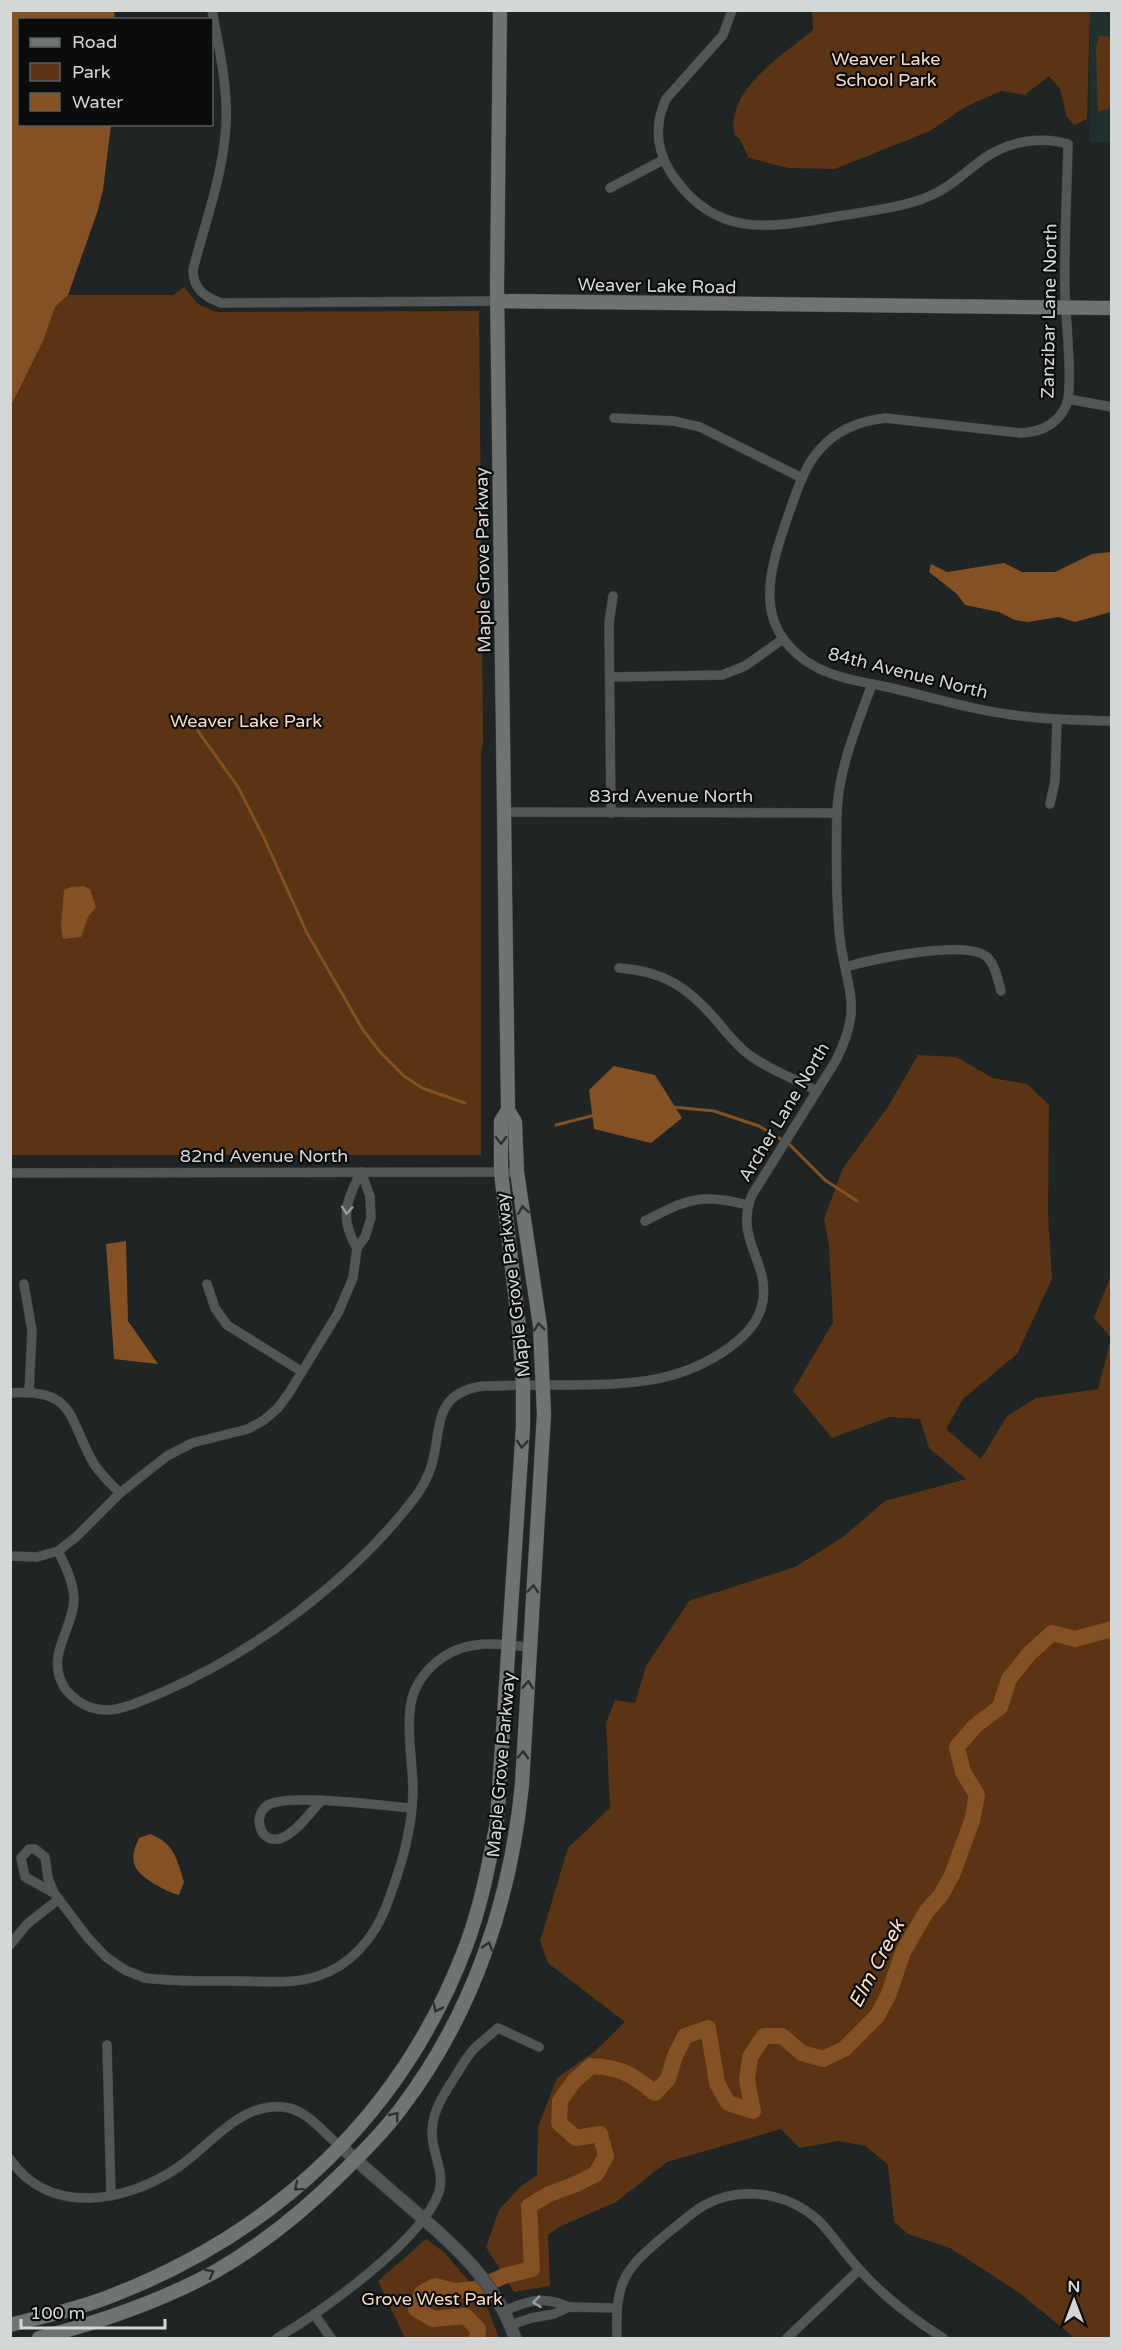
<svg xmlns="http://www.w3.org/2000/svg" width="1122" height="2349" viewBox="0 0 1122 2349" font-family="'Varela Round',sans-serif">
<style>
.built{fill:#222f2f}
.green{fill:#5a3413}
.water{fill:#855123}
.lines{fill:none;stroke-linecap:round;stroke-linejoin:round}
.stream{stroke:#855123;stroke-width:3}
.river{stroke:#855123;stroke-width:16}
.minor-casing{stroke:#3c4142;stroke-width:10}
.tertiary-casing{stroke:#3c4142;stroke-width:14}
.secondary-casing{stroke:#3c4142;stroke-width:15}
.minor{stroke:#535656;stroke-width:9}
.tertiary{stroke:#535656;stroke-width:12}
.secondary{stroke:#6e7373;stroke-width:14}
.oneway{stroke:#2e3131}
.oneway2{stroke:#9a9d9e}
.labels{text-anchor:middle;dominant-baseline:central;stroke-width:4.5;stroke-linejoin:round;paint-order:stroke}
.park-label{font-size:18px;fill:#fbdac2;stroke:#0b0d0d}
.street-label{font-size:18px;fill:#d4d7d8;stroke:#0b0d0d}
.water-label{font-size:20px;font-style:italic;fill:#fddcc4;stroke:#0b0d0d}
</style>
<rect width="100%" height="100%" fill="#1f2425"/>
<path class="built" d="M1090 11H1111V142H1089Z"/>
<g class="green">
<path d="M812 11H1090L1087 119 1074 125 1067 117 1060 89 1049 76 1025 95 1001 91 965 107 930 131 835 169 788 168 749 158 739 138 734 135C727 88 782 56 813 30Z"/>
<path d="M1099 36 1111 37 1112 108 1098 111 1096 48Z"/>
<path d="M184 287 198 304 216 312 479 311 483 743 481 755V1155H11V406L44 339 55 307 68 295H173Z"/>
<path d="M918 1055 956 1057 993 1078 1027 1084 1049 1105 1048 1214 1052 1279 1017 1354 963 1399 946 1429 981 1459 1007 1416 1036 1398 1098 1389 1111 1338 1094 1318 1111 1275V2338H1072L1071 2335 1021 2294 950 2248 908 2234 894 2222 888 2165 866 2146 838 2141 799 2148 781 2129 667 2162 616 2202 559 2227 548 2235 550 2286 514 2292 486 2247 499 2210 519 2188 537 2175 538 2127 557 2078 594 2052 625 2022 548 1963 540 1941 568 1848 610 1808 606 1723 615 1700 635 1703 646 1666 689 1601 795 1567 843 1537 885 1501 966 1479 929 1448 920 1419 889 1417 832 1438 793 1391 833 1322 829 1246 824 1219 843 1168 887 1108Z"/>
<path d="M426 2239 445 2253 484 2299 499 2338H405L378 2281Z"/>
</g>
<g class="water">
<path d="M11 10 114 11 115 19 20 20V124L111 125 103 190 97 213 68 295 55 307 44 339 11 406Z"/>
<path d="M1111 552V612L1075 622 1059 617 1028 622 1015 620 999 612 965 605 957 594 929 572 931 564 947 572 1004 563 1022 572H1055L1092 554Z"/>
<path d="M83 886 90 889 96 907 88 917 81 937 63 939 61 926 64 890 71 887Z"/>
<path d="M614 1066 655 1075 682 1118 651 1143 594 1129 589 1090Z"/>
<path d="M126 1241 128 1321 158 1364 114 1359 106 1244Z"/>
<path d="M150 1834C174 1843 177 1859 184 1882L179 1895C167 1892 140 1878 135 1866 131 1857 135 1846 139 1838Z"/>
</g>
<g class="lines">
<g class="stream">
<path d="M198 731 238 787 264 838 307 933 363 1030 381 1053 404 1076 422 1088 465 1103"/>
<path d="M673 1107 714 1111 759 1126 789 1144 825 1180 857 1201"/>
<path d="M556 1125 595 1115"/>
</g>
<path class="river" d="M477 2338 478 2329 465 2316 433 2319 416 2309 422 2293 435 2286 454 2291 475 2289 504 2276 532 2269 529 2206 549 2194 574 2185 596 2174 606 2156 600 2134 576 2138 559 2123 560 2101 574 2081 591 2066C621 2067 633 2075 655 2093L668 2079 675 2056 685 2036 708 2028 717 2083 728 2103 753 2111 747 2080 750 2057 764 2036H782L802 2053 823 2059 844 2049 877 2016 888 1996 903 1952 926 1912 941 1895 952 1875 972 1821 977 1795 963 1772 957 1747 975 1726 1000 1707 1009 1679 1030 1653 1052 1633 1075 1639 1112 1629"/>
<g class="minor-casing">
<g id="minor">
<path d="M212 10C219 48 228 87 226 125 223 176 205 222 193 270 193 289 205 297 221 303L497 301"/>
<path d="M732 10 723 35 666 99C653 127 657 155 676 180 722 243 780 225 846 215 875 210 907 207 934 194 954 185 968 169 986 157 1010 141 1041 136 1068 144 1067 193 1064 242 1065 291 1065 315 1074 387 1066 406 1057 425 1040 432 1021 433L885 418C860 421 838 429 821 448 804 466 797 491 789 513 771 566 750 622 806 661 830 678 864 682 892 688 934 698 977 711 1021 716 1051 720 1081 720 1112 721"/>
<path d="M610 188 663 160"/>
<path d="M1068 399 1112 407"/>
<path d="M614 418 674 421 700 427 802 478"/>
<path d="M610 677 722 675 745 666 783 639"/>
<path d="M1050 804 1055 781 1057 719"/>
<path d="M504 812 837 813"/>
<path d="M611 813 609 623 613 596"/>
<path d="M846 967C872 959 966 939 987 957 995 964 998 980 1001 991"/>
<path d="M619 968C663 971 688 987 716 1020 726 1032 736 1045 748 1054 769 1070 794 1078 817 1091"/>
<path d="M10 1173 517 1172"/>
<path d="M645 1221C687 1199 701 1193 748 1205"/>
<path d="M357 1248C339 1218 346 1201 361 1172"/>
<path d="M24 1284 32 1331 29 1392"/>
<path d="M207 1284 215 1308 227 1325 301 1371"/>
<path d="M10 1393C77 1388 68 1420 94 1464 101 1475 111 1484 120 1493"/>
<path d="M58 1551C65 1565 73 1581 74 1598 74 1628 46 1654 63 1685 66 1692 73 1697 78 1701 107 1721 135 1703 163 1692 255 1652 351 1580 413 1500 421 1490 428 1477 432 1464 442 1427 433 1393 483 1386 513 1385 544 1385 574 1385 632 1384 681 1383 730 1347 746 1335 760 1321 763 1300 769 1261 734 1239 752 1195L835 1062C866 1003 844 988 839 930 836 891 836 850 837 811 839 767 857 726 872 684"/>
<path d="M10 1556 37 1557 58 1551 76 1537 120 1493 167 1456 192 1443 248 1429 264 1420 278 1408 289 1393 338 1313 353 1278 357 1248 365 1237 371 1218 370 1196 361 1172"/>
<path d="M320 1802C310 1813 298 1830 284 1837 262 1848 250 1817 268 1805 288 1793 384 1806 412 1808"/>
<path d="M54 1893 25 1877 21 1858 29 1849H35L45 1857 48 1878 54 1893 88 1938 106 1957 125 1970 145 1978C176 1982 206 1981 237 1981 263 1981 292 1985 318 1976 350 1966 374 1938 386 1907 400 1870 412 1833 413 1792 413 1765 407 1737 410 1710 413 1676 443 1649 476 1645 493 1642 513 1646 530 1647"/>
<path d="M10 1945 27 1924 59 1899"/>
<path d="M107 2045 111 2196"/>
<path d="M10 2159C49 2217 127 2202 177 2168 211 2145 243 2098 289 2108 310 2113 324 2134 340 2146"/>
<path d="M505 2311C527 2300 546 2296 569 2307"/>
<path d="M314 2314 331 2338"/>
<path d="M511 2325 531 2318 554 2314 569 2307 616 2308"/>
<path d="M277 2338C321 2312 422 2241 439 2192 444 2175 436 2160 433 2143 428 2115 444 2094 458 2072 463 2064 467 2056 474 2049 481 2042 490 2035 498 2028L539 2047"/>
<path d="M617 2338C615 2278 625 2269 670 2231 681 2223 691 2213 703 2206 739 2185 787 2192 818 2220 833 2235 844 2253 859 2269 883 2296 913 2319 943 2338"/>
<path d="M787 2338 859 2270"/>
</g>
</g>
<g class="tertiary-casing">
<path id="tertiary" d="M340 2146C363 2166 386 2187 410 2207 454 2245 496 2281 515 2338"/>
</g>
<g class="secondary-casing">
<g id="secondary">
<path d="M497 301 1112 308"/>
<path d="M10 2325C44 2316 79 2309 111 2296 277 2232 403 2113 466 1946 481 1906 489 1864 497 1822L523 1426V1385L519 1328 501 1172V1121L508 1110"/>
<path d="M39 2338C100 2322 160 2302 216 2271 263 2244 306 2209 344 2171 365 2150 385 2130 402 2107 473 2013 511 1900 522 1784L544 1414 540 1326 517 1172 515 1122 508 1110 497 287 500 10"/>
</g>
</g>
<use href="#minor" class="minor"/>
<use href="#tertiary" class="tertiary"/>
<use href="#secondary" class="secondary"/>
</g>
<defs><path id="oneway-chevron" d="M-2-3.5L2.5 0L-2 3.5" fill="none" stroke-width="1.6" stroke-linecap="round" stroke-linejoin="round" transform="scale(1.5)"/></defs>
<g class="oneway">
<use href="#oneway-chevron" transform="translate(501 1140) rotate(89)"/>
<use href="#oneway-chevron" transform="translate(523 1210) rotate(-99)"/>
<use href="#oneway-chevron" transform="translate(539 1327) rotate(-96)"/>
<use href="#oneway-chevron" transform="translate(522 1444) rotate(94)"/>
<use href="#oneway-chevron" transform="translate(533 1589) rotate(-86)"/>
<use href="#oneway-chevron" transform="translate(528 1685) rotate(-86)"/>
<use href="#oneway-chevron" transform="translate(523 1755) rotate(-87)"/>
<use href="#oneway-chevron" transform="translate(488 1946) rotate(-72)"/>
<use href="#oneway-chevron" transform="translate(437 2008) rotate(116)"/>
<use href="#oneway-chevron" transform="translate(395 2116) rotate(-51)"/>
<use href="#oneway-chevron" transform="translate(298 2187) rotate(140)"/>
<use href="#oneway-chevron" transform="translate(210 2273) rotate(-28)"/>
</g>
<g class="oneway2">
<use href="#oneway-chevron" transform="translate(347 1210) rotate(94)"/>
<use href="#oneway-chevron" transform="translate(537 2302) rotate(173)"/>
</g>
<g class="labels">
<g class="park-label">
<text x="886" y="59">Weaver Lake<tspan x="886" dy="21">School Park</tspan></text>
<text x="246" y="721">Weaver Lake Park</text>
<text x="432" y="2299">Grove West Park</text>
</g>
<g class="street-label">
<text transform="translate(657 286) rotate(1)">Weaver Lake Road</text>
<text transform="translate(1049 311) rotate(-89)">Zanzibar Lane North</text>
<text transform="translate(483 560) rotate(-91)">Maple Grove Parkway</text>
<text transform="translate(908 673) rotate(14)">84th Avenue North</text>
<text x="671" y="796">83rd Avenue North</text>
<text transform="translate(784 1112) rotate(-59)">Archer Lane North</text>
<text x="264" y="1156">82nd Avenue North</text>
<text transform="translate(513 1285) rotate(-97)">Maple Grove Parkway</text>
<text transform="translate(501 1765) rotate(-85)">Maple Grove Parkway</text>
</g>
<g class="water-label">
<text transform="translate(877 1964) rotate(-62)">Elm Creek</text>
</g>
</g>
<rect width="1122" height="2349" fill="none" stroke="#d4d7d8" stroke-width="24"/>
<rect x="18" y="18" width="195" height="108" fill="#0b0d0d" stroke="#5b5e5e" stroke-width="1.5"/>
<rect x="30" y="38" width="30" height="9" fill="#6e7373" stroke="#5b5e5e" stroke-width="1.5"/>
<text x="72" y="48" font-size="18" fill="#d4d7d8">Road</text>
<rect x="30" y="63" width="30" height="18" fill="#5a3413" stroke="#5b5e5e" stroke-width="1.5"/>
<text x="72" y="78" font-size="18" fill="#d4d7d8">Park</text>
<rect x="30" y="93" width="30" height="18" fill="#855123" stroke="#5b5e5e" stroke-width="1.5"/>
<text x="72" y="108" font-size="18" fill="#d4d7d8">Water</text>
<g transform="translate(1074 2301)" stroke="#0b0d0d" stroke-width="4.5" paint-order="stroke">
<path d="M0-4.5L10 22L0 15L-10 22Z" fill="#d4d7d8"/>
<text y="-9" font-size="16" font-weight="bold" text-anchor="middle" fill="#d4d7d8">N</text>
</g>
<path d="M21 2319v9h144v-9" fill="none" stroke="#d4d7d8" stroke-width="3"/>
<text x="30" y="2319" font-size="18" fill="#d4d7d8" stroke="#0b0d0d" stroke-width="4.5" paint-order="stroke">100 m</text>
</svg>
